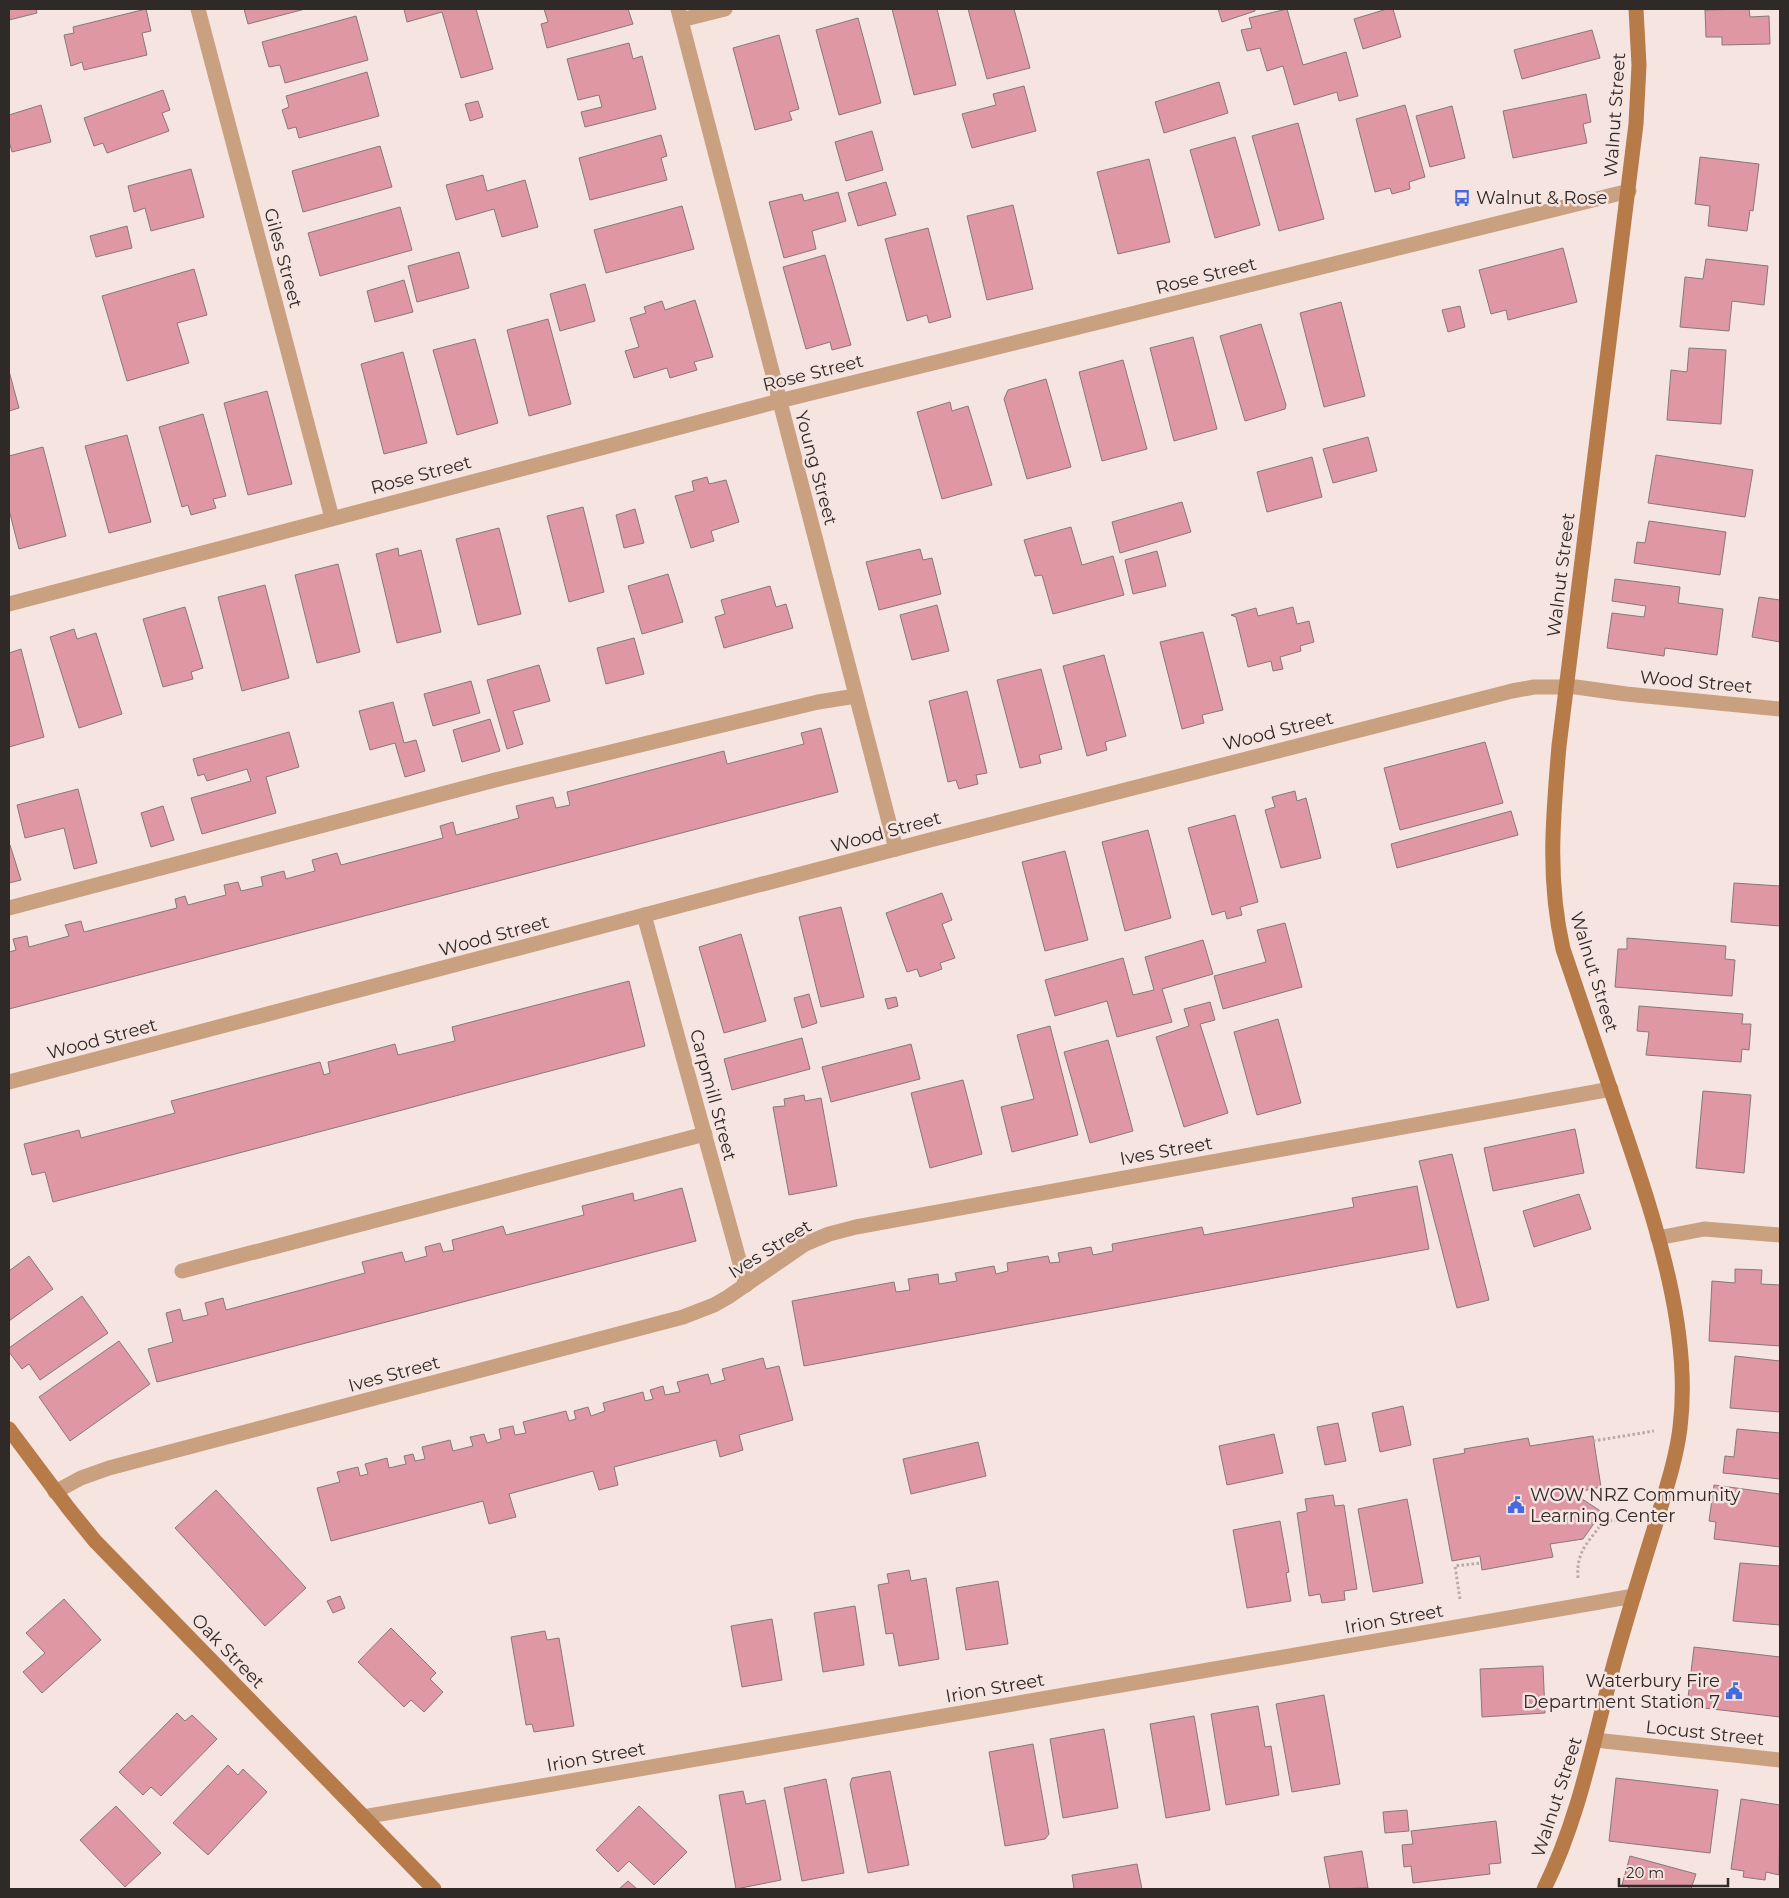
<svg xmlns="http://www.w3.org/2000/svg" width="1789" height="1898" viewBox="0 0 1789 1898" font-family="Montserrat,sans-serif">
<style>
.building{fill:#de97a3;stroke:#87787a}
.lines{fill:none;stroke-linecap:round;stroke-linejoin:round}
.path{stroke:#b8aba7;stroke-width:3;stroke-dasharray:2.5 2.5;stroke-linecap:butt}
.lane{stroke:#c9a080;stroke-width:15}
.street{stroke:#c9a080;stroke-width:15}
.secondary{stroke:#b77b4a;stroke-width:15}
.labels{text-anchor:middle;dominant-baseline:central;stroke-width:5;stroke-linejoin:round;paint-order:stroke}
.street-label{font-size:18px;fill:#2f2927;stroke:#f5e4e0}
.poi-label{font-size:18px;fill:#2f2927;stroke:#f5e4e0;text-anchor:start}
</style>
<rect width="100%" height="100%" fill="#f5e4e0"/>
<g class="building">
<path d="M9 9H36L37 13 9 20Z"/>
<path d="M146 9 151 31 142 33 147 55 84 70 82 62 71 66 64 35 74 33 73 27Z"/>
<path d="M244 9H305L248 24Z"/>
<path d="M404 9H476L493 69 461 78 442 12 407 22Z"/>
<path d="M544 9H628L633 24 547 48 541 24 548 22Z"/>
<path d="M892 9H937L956 85 914 95Z"/>
<path d="M968 9H1014L1030 68 987 79Z"/>
<path d="M1218 9H1255V11L1222 22Z"/>
<path d="M1287 9 1303 65 1346 52 1358 96 1339 101 1337 92 1294 105 1283 66 1267 71 1260 48 1247 51 1241 30 1252 28 1249 18Z"/>
<path d="M1387 9H1393L1401 37 1363 49 1354 19Z"/>
<path d="M1749 9 1750 17 1769 16 1770 44 1722 45V37H1706L1705 10Z"/>
<path d="M356 16 368 60 285 83 280 65 269 67 262 42Z"/>
<path d="M858 18 881 103 839 115 816 30Z"/>
<path d="M1592 30 1600 58 1522 79 1514 50Z"/>
<path d="M779 35 799 109 789 112 792 120 755 130 733 48Z"/>
<path d="M629 43 633 59 642 56 656 109 585 127 581 112 602 107 599 95 578 100 567 59Z"/>
<path d="M367 72 379 116 299 138 296 127 288 129 282 110 289 107 286 96Z"/>
<path d="M1219 82 1228 113 1164 133 1155 102Z"/>
<path d="M1024 86 1036 131 972 148 962 114 996 105 993 94Z"/>
<path d="M163 90 170 110 162 113 169 131 107 153 103 143 94 146 84 118Z"/>
<path d="M1586 94 1591 122 1583 124 1587 143 1513 158 1503 111Z"/>
<path d="M478 101 483 117 470 121 465 104Z"/>
<path d="M41 105 51 142 12 152 9 141V115Z"/>
<path d="M1405 105 1425 177 1409 182 1410 189 1392 194 1390 188 1375 192 1356 119Z"/>
<path d="M1452 106 1465 158 1430 167 1416 116Z"/>
<path d="M1298 123 1324 219 1279 231 1252 136Z"/>
<path d="M872 131 883 170 846 181 835 142Z"/>
<path d="M661 135 667 156 661 158 667 180 590 200 579 158Z"/>
<path d="M1235 137 1260 225 1215 238 1190 150Z"/>
<path d="M380 146 392 187 303 212 292 171Z"/>
<path d="M1700 157 1759 164 1753 211 1750 210 1747 231 1708 226 1710 206 1695 204Z"/>
<path d="M1149 159 1170 242 1118 254 1097 172Z"/>
<path d="M191 169 204 217 151 231 145 208 134 212 128 186Z"/>
<path d="M483 175 487 191 525 180 538 227 502 237 494 209 456 220 446 185Z"/>
<path d="M886 182 896 215 858 226 848 193Z"/>
<path d="M838 192 846 221 812 231 816 249 784 258 769 202 802 194 804 201Z"/>
<path d="M1013 205 1033 289 987 300 967 216Z"/>
<path d="M682 206 694 249 606 273 594 230Z"/>
<path d="M400 207 412 250 320 276 308 233Z"/>
<path d="M127 226 132 248 96 257 90 236Z"/>
<path d="M928 228 951 317 929 323 927 315 907 321 885 239Z"/>
<path d="M1563 248 1577 302 1508 320 1506 310 1491 314 1479 270Z"/>
<path d="M459 252 469 288 417 302 408 266Z"/>
<path d="M825 255 851 345 832 350 830 342 806 349 783 267Z"/>
<path d="M1706 259 1768 266 1764 305 1732 301 1729 331 1680 327 1685 277 1703 279Z"/>
<path d="M194 269 207 315 177 323 189 363 127 381 102 296Z"/>
<path d="M404 280 413 312 375 322 367 291Z"/>
<path d="M585 284 595 321 560 331 550 294Z"/>
<path d="M695 300 713 357 694 362 697 370 670 378 667 368 634 378 625 351 639 347 630 318 646 313 644 307 662 301 665 310Z"/>
<path d="M1341 302 1365 396 1324 407 1300 313Z"/>
<path d="M1460 306 1465 327 1448 332 1442 310Z"/>
<path d="M548 319 571 404 529 416 507 330Z"/>
<path d="M1261 324 1286 405 1285 409 1245 421 1220 336Z"/>
<path d="M1193 337 1217 429 1174 441 1150 348Z"/>
<path d="M475 339 498 423 457 435 433 350Z"/>
<path d="M1689 348 1726 350 1721 424 1667 420 1671 370 1687 372Z"/>
<path d="M403 352 427 443 384 454 361 364Z"/>
<path d="M1123 360 1147 449 1102 461 1079 372Z"/>
<path d="M9 371 19 408 9 411Z"/>
<path d="M1046 379 1071 467 1027 479 1004 399 1008 390Z"/>
<path d="M267 391 292 484 248 495 224 403Z"/>
<path d="M950 402 952 411 968 406 992 485 942 499 917 412Z"/>
<path d="M203 414 226 496 213 499 216 508 191 515 188 505 182 507 159 427Z"/>
<path d="M127 435 151 522 109 533 85 446Z"/>
<path d="M1368 437 1377 471 1333 483 1323 449Z"/>
<path d="M43 447 66 536 19 549 9 510V456Z"/>
<path d="M1656 455 1753 470 1745 517 1648 503Z"/>
<path d="M1312 457 1322 497 1267 512 1257 472Z"/>
<path d="M707 477 709 484 726 480 739 522 711 531 714 541 691 548 675 496 694 491 692 481Z"/>
<path d="M1182 502 1191 532 1120 553 1112 522Z"/>
<path d="M583 507 604 592 569 602 547 516Z"/>
<path d="M635 509 644 543 624 548 616 515Z"/>
<path d="M1649 521 1726 532 1720 575 1634 563 1637 542 1645 543Z"/>
<path d="M1071 527 1082 565 1113 556 1124 595 1053 614 1042 575 1035 576 1024 540Z"/>
<path d="M499 528 521 614 478 625 456 539Z"/>
<path d="M398 548 399 556 421 550 441 632 397 643 376 554Z"/>
<path d="M920 549 923 560 932 558 941 594 879 610 866 562Z"/>
<path d="M1157 551 1166 586 1133 594 1125 560Z"/>
<path d="M338 564 360 652 317 663 295 575Z"/>
<path d="M668 574 683 622 642 634 628 586Z"/>
<path d="M1615 579 1680 587 1678 603 1723 609 1717 655 1665 648 1664 656 1607 648 1612 613 1644 617 1646 606 1612 601Z"/>
<path d="M265 585 289 678 242 691 218 597Z"/>
<path d="M770 586 776 607 786 604 793 628 724 648 715 617 725 614 721 600Z"/>
<path d="M1759 597 1780 600V642L1752 637Z"/>
<path d="M937 605 949 651 912 660 900 615Z"/>
<path d="M185 607 203 668 191 672 193 679 163 687 143 619Z"/>
<path d="M1293 607 1297 624 1309 621 1314 642 1300 646 1301 651 1280 657 1283 669 1273 671 1271 661 1248 667 1236 617 1231 615 1256 608 1258 616Z"/>
<path d="M74 629 77 639 96 633 122 714 79 728 50 637Z"/>
<path d="M1203 632 1223 710 1202 715 1204 723 1182 729 1160 642Z"/>
<path d="M634 638 644 674 606 684 597 648Z"/>
<path d="M21 649 44 737 9 747V653Z"/>
<path d="M1104 655 1126 736 1105 742 1107 750 1087 756 1063 666Z"/>
<path d="M539 665 550 701 513 711 523 744 507 749 487 680Z"/>
<path d="M1041 669 1062 749 1039 755 1041 763 1020 768 997 680Z"/>
<path d="M471 681 480 713 433 726 424 694Z"/>
<path d="M967 691 987 773 976 775 978 784 959 789 956 780 948 782 929 701Z"/>
<path d="M393 702 404 743 416 740 425 771 405 777 395 743 370 750 359 711Z"/>
<path d="M490 719 500 751 462 762 453 730Z"/>
<path d="M821 728 838 792 9 1009V952L16 950 13 939 27 936 29 947 69 936 65 925 81 921 84 932 177 908 175 899 185 896 188 905 226 895 224 885 238 882 241 891 263 886 261 877 284 871 286 879 315 871 312 860 337 853 341 865 443 838 440 826 453 822 456 835 519 818 516 806 553 797 556 808 570 805 567 792 724 751 727 764 804 744 801 733Z"/>
<path d="M289 732 299 767 266 777 276 813 202 834 191 798 251 781 247 769 207 781 204 774 198 776 193 759Z"/>
<path d="M1485 742 1503 803 1400 830 1384 768Z"/>
<path d="M78 789 97 863 74 869 64 828 25 838 17 805Z"/>
<path d="M1295 791 1297 801 1306 798 1321 858 1281 868 1265 810 1275 807 1272 797Z"/>
<path d="M163 806 174 840 151 847 141 813Z"/>
<path d="M1511 811 1518 835 1397 868 1391 844Z"/>
<path d="M1235 815 1258 902 1240 907 1242 915 1227 919 1225 911 1212 915 1188 828Z"/>
<path d="M1148 830 1171 918 1125 931 1102 842Z"/>
<path d="M10 845 21 880 9 883V846Z"/>
<path d="M1065 851 1088 940 1045 951 1022 862Z"/>
<path d="M1734 883 1780 886V926L1731 922Z"/>
<path d="M942 893 952 920 942 924 955 958 940 963 942 969 920 977 917 969 907 972 886 913Z"/>
<path d="M841 907 864 997 821 1007 799 917Z"/>
<path d="M1285 923 1302 987 1223 1009 1214 976 1266 962 1257 930Z"/>
<path d="M741 934 766 1021 724 1033 699 947Z"/>
<path d="M1627 938 1726 946 1725 959 1735 960 1732 996 1615 987 1618 949H1627Z"/>
<path d="M1203 940 1213 974 1162 989 1172 1022 1117 1037 1107 1001 1055 1016 1045 980 1123 958 1133 995 1154 990 1145 957Z"/>
<path d="M629 981 645 1046 53 1202 45 1172 32 1175 24 1144 79 1130 81 1138 175 1113 171 1101 320 1062 324 1075 330 1073 328 1062 395 1044 398 1055 455 1041 452 1027Z"/>
<path d="M809 994 817 1023 802 1028 794 998Z"/>
<path d="M896 997 898 1006 888 1009 885 999Z"/>
<path d="M1210 1002 1215 1020 1200 1024 1228 1113 1184 1127 1156 1037 1189 1026 1184 1009Z"/>
<path d="M1639 1006 1743 1014 1742 1024H1751L1749 1050 1742 1049 1741 1062 1646 1055 1649 1032 1637 1031Z"/>
<path d="M1278 1019 1301 1103 1257 1115 1234 1032Z"/>
<path d="M1050 1026 1078 1135 1012 1152 1001 1107 1034 1099 1017 1035Z"/>
<path d="M802 1038 810 1069 732 1090 724 1059Z"/>
<path d="M1108 1040 1133 1131 1090 1143 1064 1052Z"/>
<path d="M911 1044 920 1079 831 1102 822 1067Z"/>
<path d="M963 1080 982 1154 930 1168 911 1093Z"/>
<path d="M1703 1091 1751 1095 1744 1173 1696 1168Z"/>
<path d="M804 1095 805 1101 821 1098 837 1186 789 1195 773 1107 785 1106 784 1099Z"/>
<path d="M1575 1129 1584 1173 1493 1191 1484 1148Z"/>
<path d="M1452 1154 1489 1300 1457 1308 1419 1161Z"/>
<path d="M1417 1186 1429 1249 804 1366 792 1301 894 1282 896 1292 910 1290 908 1279 938 1274 939 1284 957 1281 955 1273 994 1266 996 1274 1008 1271 1007 1263 1048 1256 1050 1263 1060 1262 1058 1253 1091 1247 1093 1255 1113 1251 1112 1244 1202 1227 1204 1235 1354 1207 1352 1198Z"/>
<path d="M682 1188 696 1241 157 1382 148 1349 173 1342 166 1313 180 1309 183 1321 208 1315 205 1303 223 1298 226 1310 365 1273 362 1262 402 1252 405 1262 427 1256 425 1247 440 1243 443 1252 454 1250 452 1240 503 1226 506 1235 584 1215 582 1206 633 1193 634 1201Z"/>
<path d="M1579 1194 1591 1229 1534 1247 1523 1211Z"/>
<path d="M29 1256 53 1289 9 1321V1271Z"/>
<path d="M1735 1269 1762 1270 1761 1284 1780 1285V1346L1709 1341 1712 1281 1735 1283Z"/>
<path d="M82 1296 108 1333 40 1380 29 1364 22 1369 9 1352V1348Z"/>
<path d="M119 1341 150 1384 70 1441 39 1397Z"/>
<path d="M1735 1356 1780 1361V1412L1730 1408Z"/>
<path d="M763 1358 766 1369 779 1366 793 1420 739 1435 743 1450 720 1457 716 1440 614 1467 618 1485 599 1490 593 1471 509 1494 516 1517 489 1524 483 1501 331 1541 317 1488 340 1482 337 1472 358 1467 360 1476 368 1474 365 1464 387 1458 389 1468 406 1464 404 1456 413 1454 415 1461 425 1459 422 1447 450 1440 453 1451 473 1446 470 1437 484 1434 487 1443 501 1439 499 1429 513 1426 515 1435 526 1433 523 1422 566 1411 569 1421 576 1419 574 1411 588 1407 591 1416 605 1411 603 1403 643 1392 645 1401 653 1399 650 1390 663 1386 665 1395 680 1392 677 1382 708 1374 711 1384 725 1380 722 1369Z"/>
<path d="M1403 1406 1411 1445 1380 1452 1372 1413Z"/>
<path d="M1338 1423 1346 1461 1325 1465 1317 1427Z"/>
<path d="M1737 1429 1780 1433V1479L1723 1473 1725 1456 1734 1457Z"/>
<path d="M1274 1434 1283 1473 1227 1485 1219 1446Z"/>
<path d="M1593 1436 1601 1487 1578 1492 1579 1497 1602 1512 1583 1539 1550 1544 1553 1557 1482 1570 1480 1556 1452 1561 1433 1459 1465 1453 1464 1449 1528 1438 1530 1446Z"/>
<path d="M978 1442 986 1476 911 1494 903 1459Z"/>
<path d="M1714 1485 1780 1494V1547L1714 1539 1716 1522 1709 1521Z"/>
<path d="M216 1490 306 1588 265 1626 175 1528Z"/>
<path d="M1333 1495 1335 1506 1344 1505 1357 1589 1344 1591 1345 1600 1322 1603 1320 1594 1309 1596 1297 1513 1307 1511 1305 1499Z"/>
<path d="M1407 1499 1423 1583 1373 1592 1358 1509Z"/>
<path d="M1280 1521 1289 1572 1286 1573 1291 1601 1247 1608 1233 1530Z"/>
<path d="M1740 1563 1780 1566V1625L1733 1621Z"/>
<path d="M909 1570 911 1581 926 1578 939 1659 899 1666 893 1633 886 1634 878 1585 889 1583 887 1574Z"/>
<path d="M998 1581 1008 1644 966 1650 956 1588Z"/>
<path d="M340 1596 345 1608 333 1613 327 1601Z"/>
<path d="M64 1599 101 1640 42 1693 23 1672 45 1653 26 1633Z"/>
<path d="M855 1606 864 1665 823 1672 814 1613Z"/>
<path d="M772 1619 782 1680 742 1687 731 1626Z"/>
<path d="M391 1628 436 1673 430 1679 443 1692 424 1712 411 1700 404 1707 358 1662Z"/>
<path d="M545 1631 547 1640 559 1638 574 1726 534 1732 532 1724 526 1725 511 1637Z"/>
<path d="M1694 1647 1780 1657V1717L1687 1706Z"/>
<path d="M1543 1666 1545 1713 1482 1717 1480 1669Z"/>
<path d="M1324 1695 1340 1784 1292 1792 1276 1704Z"/>
<path d="M1258 1706 1265 1747 1271 1746 1279 1795 1226 1805 1211 1714Z"/>
<path d="M177 1713 185 1721 192 1715 217 1739 161 1796 151 1787 143 1795 119 1772Z"/>
<path d="M1194 1716 1210 1810 1166 1818 1150 1724Z"/>
<path d="M1104 1729 1118 1808 1063 1818 1050 1739Z"/>
<path d="M1033 1744 1049 1834 1045 1839 1005 1846 989 1752Z"/>
<path d="M228 1765 238 1775 243 1769 267 1792 208 1855 173 1823Z"/>
<path d="M890 1771 909 1865 868 1873 850 1784 852 1778Z"/>
<path d="M1616 1778 1718 1790 1710 1853 1609 1841Z"/>
<path d="M826 1779 844 1873 802 1881 784 1788Z"/>
<path d="M743 1791 746 1804 765 1800 781 1880 736 1889 719 1795Z"/>
<path d="M1741 1799 1780 1805 1779 1875 1766 1872 1765 1880 1743 1877 1744 1871 1731 1869Z"/>
<path d="M116 1806 161 1853 125 1887 80 1840Z"/>
<path d="M639 1806 687 1852 654 1885 629 1861 618 1872 596 1850Z"/>
<path d="M1407 1810 1409 1831 1385 1833 1383 1812Z"/>
<path d="M1496 1821 1501 1863 1489 1864 1490 1874 1413 1883 1411 1866 1404 1867 1402 1845 1413 1844 1411 1831Z"/>
<path d="M1362 1851 1368 1888 1330 1889 1324 1857Z"/>
<path d="M1630 1856 1696 1874 1691 1889H1628L1629 1887 1622 1885Z"/>
<path d="M1137 1864 1142 1889H1074L1072 1875Z"/>
<path d="M628 1881 637 1889H619Z"/>
</g>
<g class="lines">
<g class="path">
<path d="M1593 1441 1654 1431"/>
<path d="M1578 1578C1576 1551 1588 1543 1603 1522L1615 1520 1630 1521"/>
<path d="M1460 1599 1455 1566 1481 1563"/>
</g>
<g class="lane">
<path d="M9 908 495 780 818 702 856 696"/>
<path d="M182 1271 705 1134"/>
</g>
<g class="street">
<path d="M198 9 332 518"/>
<path d="M678 9 896 849"/>
<path d="M681 20 725 9"/>
<path d="M9 604 779 401 1629 191"/>
<path d="M644 915 746 1285"/>
<path d="M9 1082 930 840 1512 691 1534 687H1576L1626 694 1780 709"/>
<path d="M1658 1238 1704 1229 1780 1235"/>
<path d="M55 1492 81 1478 109 1468 683 1317 714 1305 728 1297 805 1244 829 1234 856 1227 1611 1089"/>
<path d="M1595 1740 1780 1760"/>
<path d="M363 1817 1634 1596"/>
</g>
<g class="secondary">
<path d="M9 1429 69 1509 95 1541 434 1889"/>
<path d="M1544 1889C1580 1817 1594 1737 1615 1660 1628 1614 1642 1568 1656 1523 1665 1492 1676 1460 1680 1428 1692 1332 1656 1224 1626 1135 1605 1073 1584 1011 1563 949 1547 879 1553 817 1559 746L1636 124 1639 65 1636 9"/>
</g>
</g>
<defs>
<g id="bus-bare" transform="scale(1.35)"><path d="M-5-6H5V4H4V6H2V4H-2V6H-4V4H-5ZM-3.5-4V0h7V-4ZM-3.5 1.2v1.5H-2V1.2ZM2 1.2v1.5H3.5V1.2Z" fill="#456add" stroke="#f5e4e0" stroke-width="2.5" paint-order="stroke"/></g>
<g id="civic-bare" transform="scale(1.35)"><path d="M-.6-6.5H3V-4.5H.6V-3L4-1V1h2V6H-6V1h2V-1L-.6-3ZM-1.2 2.5V6h2.4V2.5Z" fill="#456add" stroke="#f5e4e0" stroke-width="2.5" paint-order="stroke"/></g>
</defs>
<g fill-rule="evenodd">
<use href="#bus-bare" x="1462" y="198"/>
<use href="#civic-bare" x="1516" y="1505"/>
<use href="#civic-bare" x="1734" y="1691"/>
</g>
<g class="labels">
<g class="street-label">
<text transform="translate(1615 115) rotate(-86)">Walnut Street</text>
<text transform="translate(283 258) rotate(75)">Giles Street</text>
<text transform="translate(1206 276) rotate(-14)">Rose Street</text>
<text transform="translate(813 373) rotate(-14)">Rose Street</text>
<text transform="translate(816 468) rotate(75)">Young Street</text>
<text transform="translate(421 475) rotate(-15)">Rose Street</text>
<text transform="translate(1561 575) rotate(-83)">Walnut Street</text>
<text transform="translate(1696 682) rotate(5)">Wood Street</text>
<text transform="translate(1278 731) rotate(-14)">Wood Street</text>
<text transform="translate(886 832) rotate(-15)">Wood Street</text>
<text transform="translate(494 936) rotate(-15)">Wood Street</text>
<text transform="translate(1594 972) rotate(73)">Walnut Street</text>
<text transform="translate(102 1039) rotate(-15)">Wood Street</text>
<text transform="translate(713 1095) rotate(75)">Carpmill Street</text>
<text transform="translate(1166 1151) rotate(-10)">Ives Street</text>
<text transform="translate(770 1249) rotate(-32)">Ives Street</text>
<text transform="translate(394 1374) rotate(-15)">Ives Street</text>
<text transform="translate(1394 1619) rotate(-10)">Irion Street</text>
<text transform="translate(228 1651) rotate(46)">Oak Street</text>
<text transform="translate(995 1688) rotate(-10)">Irion Street</text>
<text transform="translate(1705 1733) rotate(6)">Locust Street</text>
<text transform="translate(596 1757) rotate(-10)">Irion Street</text>
<text transform="translate(1557 1797) rotate(-72)">Walnut Street</text>
</g>
<g class="poi-label">
<text x="1476" y="198">Walnut &amp; Rose</text>
<text x="1530" y="1495">WOW NRZ Community<tspan x="1530" dy="21">Learning Center</tspan></text>
<text x="1720" y="1681" text-anchor="end">Waterbury Fire<tspan x="1720" dy="21">Department Station 7</tspan></text>
</g>
</g>
<rect width="1789" height="1898" fill="none" stroke="#2f2927" stroke-width="20"/>
<path d="M1619 1878v8h109v-8" fill="none" stroke="#2f2927" stroke-width="2.5"/>
<text x="1626" y="1878" font-size="15" fill="#2f2927" stroke="#f5e4e0" stroke-width="4" paint-order="stroke">20 m</text>
</svg>
